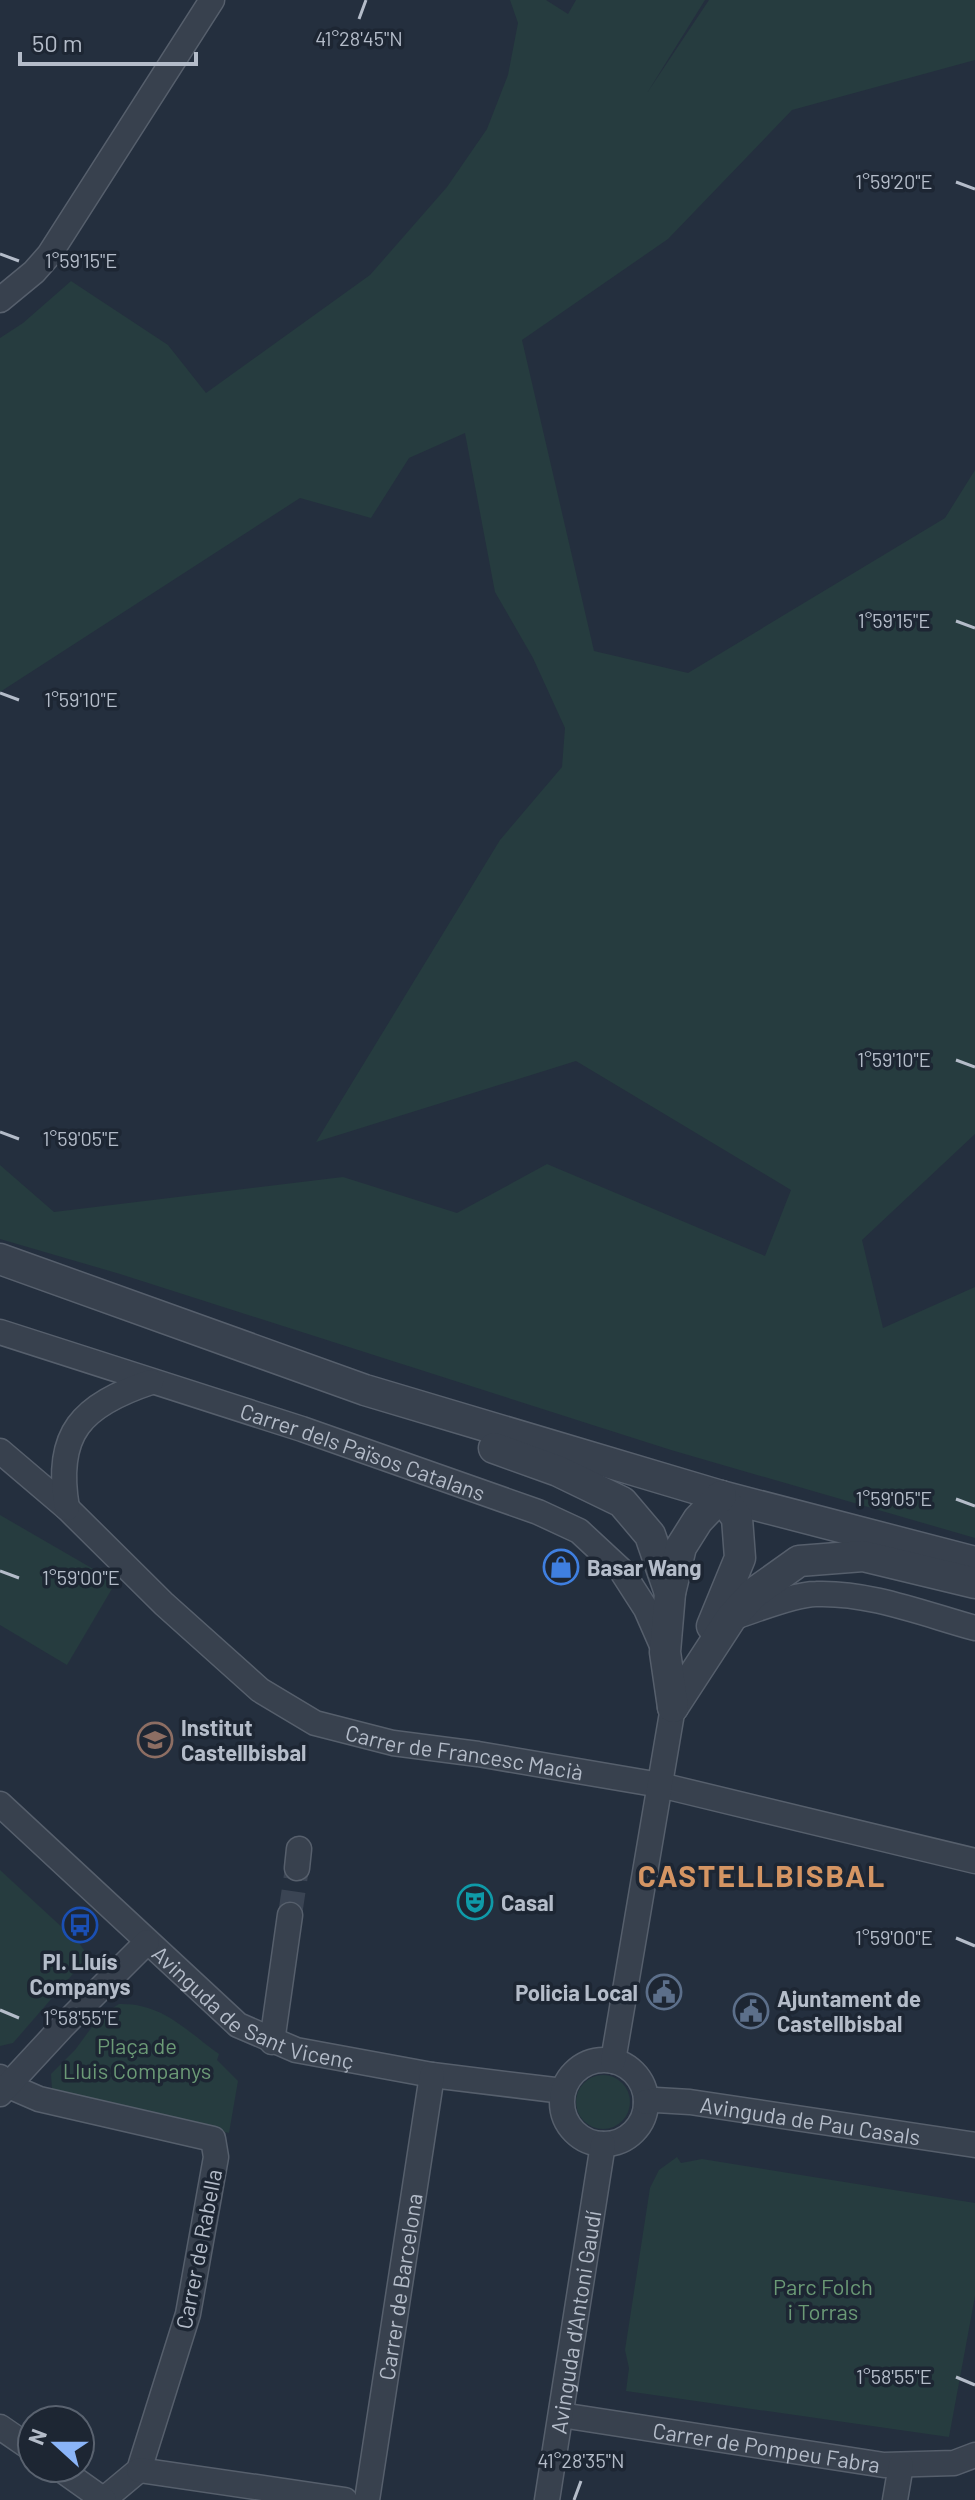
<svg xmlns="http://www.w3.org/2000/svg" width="975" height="2500" viewBox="0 0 975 2500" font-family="Barlow,sans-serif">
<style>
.green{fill:#263c3f}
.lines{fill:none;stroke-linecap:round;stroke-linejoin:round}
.minor-tunnel{stroke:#3a4453;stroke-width:24;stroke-dasharray:24 12;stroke-linecap:butt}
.minor-casing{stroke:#565f6c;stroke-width:27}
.tertiary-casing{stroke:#565f6c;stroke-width:33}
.minor{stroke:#38414e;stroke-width:24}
.tertiary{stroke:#38414e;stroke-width:30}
.ticks{fill:none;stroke:#b4bcc9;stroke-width:3}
.labels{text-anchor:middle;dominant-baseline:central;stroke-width:7;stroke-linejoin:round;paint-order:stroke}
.street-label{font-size:22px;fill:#b4bcc9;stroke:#1d2633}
.poi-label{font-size:22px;font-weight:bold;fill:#b4bcc9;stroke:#1d2633;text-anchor:start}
.park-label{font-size:22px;fill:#6b9a76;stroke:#1d2633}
.district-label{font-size:30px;font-weight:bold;letter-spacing:2px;fill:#d59563;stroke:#1d2633}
.ticks-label{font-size:20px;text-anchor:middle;fill:#b4bcc9;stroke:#1d2633;stroke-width:7;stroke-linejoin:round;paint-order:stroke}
</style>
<rect width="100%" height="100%" fill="#242f3e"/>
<g class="green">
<path d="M510 0H546L568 14 576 0H705L647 93 709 0H975V60L792 110 668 239 522 340 594 651 688 673 945 518 975 470V1134L862 1240 883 1328 975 1287V1538L671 1450 120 1274 0 1239V1165L54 1212 343 1177 457 1213 547 1164 765 1256 791 1190 576 1061 316 1142 500 840 562 767 565 728 533 658 495 592 465 433 409 458 371 518 300 498 0 692V338L23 323 71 281 168 345 206 393 370 275 447 187 487 129 508 75 518 23Z"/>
<path d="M0 1515 95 1570 113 1587 67 1665 0 1625Z"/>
<path d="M0 1870 79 1943 84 1950 85 1960 13 2043 0 2046Z"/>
<path d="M119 2004C163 2003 185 2030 219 2054L217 2060 238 2081 229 2133 52 2090 51 2074 75 2050 100 2016Z"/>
<circle cx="603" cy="2102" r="27"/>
<path d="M677 2157 681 2163 702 2159 975 2203V2296L949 2437 626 2391 629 2368 625 2350 650 2188 659 2170Z"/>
</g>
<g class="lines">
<path class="minor-tunnel" d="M290 1915 297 1868"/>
<g class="minor-casing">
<g id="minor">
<path d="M0 300 34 272 49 255 212 0"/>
<path id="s1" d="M0 1332 302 1429 538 1512 579 1531 621 1570 646 1609 664 1650"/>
<path id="s2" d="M0 1451 67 1508 164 1604 260 1690 315 1723 393 1743 478 1754 660 1785 975 1861"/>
<path d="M67 1508C54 1433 82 1405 151 1382"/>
<path d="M731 1618C754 1611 794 1594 816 1594 869 1592 924 1614 975 1628"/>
<path id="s3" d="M0 1804 238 2025 296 2050 432 2075 563 2091"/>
<path d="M297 1868 299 1849"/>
<path d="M272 2042 290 1915"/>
<circle cx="604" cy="2102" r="42"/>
<path d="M613 2061 673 1707"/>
<path d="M0 2077 9 2086 39 2099 213 2139 216 2157 188 2314 139 2470 103 2500"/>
<path d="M0 2094 62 2027 147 1942"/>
<path id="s4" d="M646 2102 656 2100 690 2102 975 2145"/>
<path id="s5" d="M561 2415 884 2465 954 2463 975 2455"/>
<path d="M0 2427 32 2449"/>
<path d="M59 2468 104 2500"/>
<path d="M139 2470 345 2500"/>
<path id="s6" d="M367 2500 432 2075"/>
<path id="s7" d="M547 2500 603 2144"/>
<path d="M895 2500 901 2465"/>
</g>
</g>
<g class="tertiary-casing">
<g id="tertiary">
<path d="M0 1259 365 1390 721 1496 975 1562"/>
<path d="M494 1448 558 1471 622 1502 650 1535 670 1593"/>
<path d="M712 1626 740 1558 737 1518 721 1496"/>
<path d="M673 1707 731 1618 754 1593 799 1561 863 1556 975 1583"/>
<path d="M673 1707 665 1652 670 1593 681 1547 698 1520 721 1496"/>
</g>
</g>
<use href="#minor" class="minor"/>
<use href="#tertiary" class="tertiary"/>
</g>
<path class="ticks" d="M359 19 366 0M956 182 975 189M0 254 19 261M956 621 975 628M0 693 19 700M956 1060 975 1067M0 1132 19 1139M956 1499 975 1506M0 1571 19 1578M956 1938 975 1946M0 2010 19 2018M956 2377 975 2385M574 2500 581 2481"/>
<defs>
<g id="shop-ring" transform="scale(1.8)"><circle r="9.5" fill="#1d2633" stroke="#3f7fe0" stroke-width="1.5"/><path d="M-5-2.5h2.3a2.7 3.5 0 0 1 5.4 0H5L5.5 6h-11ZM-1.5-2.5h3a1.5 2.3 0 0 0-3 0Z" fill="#3f7fe0"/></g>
<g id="school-ring" transform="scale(1.8)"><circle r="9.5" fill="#1d2633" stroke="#8d6e63" stroke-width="1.5"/><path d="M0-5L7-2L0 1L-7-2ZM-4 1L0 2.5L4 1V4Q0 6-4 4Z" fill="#8d6e63"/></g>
<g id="theatre-ring" transform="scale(1.8)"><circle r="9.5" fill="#1d2633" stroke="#0f9aa8" stroke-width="1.5"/><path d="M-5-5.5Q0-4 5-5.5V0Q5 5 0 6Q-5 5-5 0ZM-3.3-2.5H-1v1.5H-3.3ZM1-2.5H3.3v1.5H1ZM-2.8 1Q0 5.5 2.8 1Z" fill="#0f9aa8"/></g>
<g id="bus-ring" transform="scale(1.8)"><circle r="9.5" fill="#1d2633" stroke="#1a4fb4" stroke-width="1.5"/><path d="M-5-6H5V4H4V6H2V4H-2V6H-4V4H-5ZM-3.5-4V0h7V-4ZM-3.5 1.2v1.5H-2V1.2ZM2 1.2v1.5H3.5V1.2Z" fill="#1a4fb4"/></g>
<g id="civic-ring" transform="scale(1.8)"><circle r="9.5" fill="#1d2633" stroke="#5c6f8a" stroke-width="1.5"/><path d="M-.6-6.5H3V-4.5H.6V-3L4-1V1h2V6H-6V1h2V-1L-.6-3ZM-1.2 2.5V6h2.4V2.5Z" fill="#5c6f8a"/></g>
</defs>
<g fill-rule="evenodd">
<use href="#shop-ring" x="561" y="1567"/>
<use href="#school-ring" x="155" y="1740"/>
<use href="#theatre-ring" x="475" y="1902"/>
<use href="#bus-ring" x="80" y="1925"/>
<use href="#civic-ring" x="664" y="1992"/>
<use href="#civic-ring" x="751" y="2011"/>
</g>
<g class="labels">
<g class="street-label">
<text stroke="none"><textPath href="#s1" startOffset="382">Carrer dels Països Catalans</textPath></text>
<text stroke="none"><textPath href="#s2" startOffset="570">Carrer de Francesc Macià</textPath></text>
<text stroke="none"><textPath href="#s3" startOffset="330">Avinguda de Sant Vicenç</textPath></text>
<text stroke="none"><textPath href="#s4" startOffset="166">Avinguda de Pau Casals</textPath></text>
<text transform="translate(198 2249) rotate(-79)">Carrer de Rabella</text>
<text stroke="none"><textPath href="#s6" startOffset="216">Carrer de Barcelona</textPath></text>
<text stroke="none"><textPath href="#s7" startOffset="180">Avinguda d'Antoni Gaudí</textPath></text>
<text stroke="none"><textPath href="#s5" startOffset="208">Carrer de Pompeu Fabra</textPath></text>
</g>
<g class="poi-label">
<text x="587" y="1567">Basar Wang</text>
<text x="181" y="1727">Institut<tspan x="181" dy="25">Castellbisbal</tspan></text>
<text x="501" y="1902">Casal</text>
<text x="80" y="1961" text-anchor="middle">Pl. Lluís<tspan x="80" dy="25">Companys</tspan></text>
<text x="638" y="1992" text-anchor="end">Policia Local</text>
<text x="777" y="1998">Ajuntament de<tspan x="777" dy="25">Castellbisbal</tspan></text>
</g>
<g class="park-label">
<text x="137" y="2045">Plaça de<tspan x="137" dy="25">Lluis Companys</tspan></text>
<text x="823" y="2286">Parc Folch<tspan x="823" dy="25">i Torras</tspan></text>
</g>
<g class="district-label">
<text x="762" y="1875">CASTELLBISBAL</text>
</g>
</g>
<g class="ticks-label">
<text x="359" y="46">41°28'45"N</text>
<text x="894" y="189">1°59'20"E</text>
<text x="81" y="268">1°59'15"E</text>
<text x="894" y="628">1°59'15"E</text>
<text x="81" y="707">1°59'10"E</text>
<text x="894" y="1067">1°59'10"E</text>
<text x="81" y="1146">1°59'05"E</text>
<text x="894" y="1506">1°59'05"E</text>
<text x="81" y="1585">1°59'00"E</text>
<text x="894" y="1945">1°59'00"E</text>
<text x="81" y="2025">1°58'55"E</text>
<text x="894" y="2384">1°58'55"E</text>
<text x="581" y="2468">41°28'35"N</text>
</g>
<g transform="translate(56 2444) rotate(291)"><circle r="38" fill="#1d2633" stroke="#59626f" stroke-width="2"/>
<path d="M0-6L14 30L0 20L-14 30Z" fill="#8ab4f8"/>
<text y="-12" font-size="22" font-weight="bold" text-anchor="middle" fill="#b4bcc9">N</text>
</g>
<path d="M20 52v12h176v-12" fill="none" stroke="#b4bcc9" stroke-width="4"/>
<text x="32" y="52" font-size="24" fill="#b4bcc9" stroke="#1d2633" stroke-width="6" paint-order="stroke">50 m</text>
</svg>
